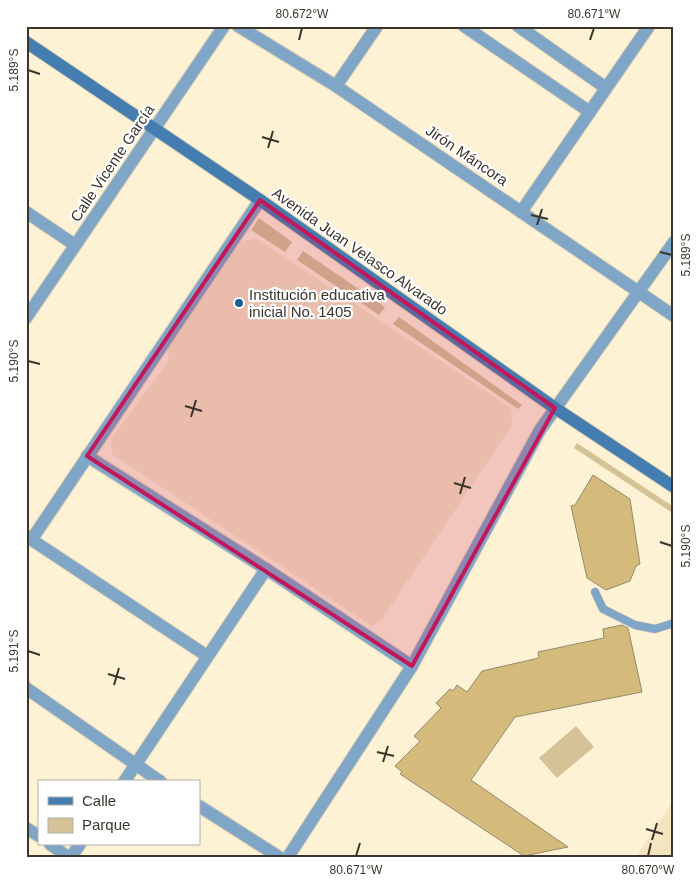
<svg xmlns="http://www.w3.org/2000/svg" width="700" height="883" viewBox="0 0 700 883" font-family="Arial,sans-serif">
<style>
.built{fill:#f4e5c0}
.green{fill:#d5c397}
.building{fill:#d4bb7c;stroke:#958a6f}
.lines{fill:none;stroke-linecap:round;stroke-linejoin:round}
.lane-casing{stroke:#dbd0b6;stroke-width:9}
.street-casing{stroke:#dbd0b6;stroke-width:14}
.secondary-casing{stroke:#dbd0b6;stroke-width:14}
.lane{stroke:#7fa5c7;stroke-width:8}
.street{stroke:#7fa5c7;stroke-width:12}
.secondary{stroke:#447db0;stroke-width:12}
.marked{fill:#c2185b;fill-opacity:0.2;stroke:#c2185b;stroke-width:4;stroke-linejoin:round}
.ticks{fill:none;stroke:#3b362b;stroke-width:2}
.poi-dot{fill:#1a5e93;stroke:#fff;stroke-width:2}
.labels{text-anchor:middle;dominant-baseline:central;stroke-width:4.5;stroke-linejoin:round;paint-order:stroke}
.street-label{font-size:15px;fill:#3b362b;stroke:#fff}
.poi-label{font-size:15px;fill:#3b362b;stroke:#fff;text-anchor:start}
.neatline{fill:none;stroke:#3b362b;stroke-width:2}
.ticks-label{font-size:12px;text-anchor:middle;fill:#3b362b}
</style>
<rect width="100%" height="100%" fill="#fef2d5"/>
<g class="built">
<path d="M256 238 511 408 512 425 382 619 371 626 112 454 111 439 169 360 167 350 240 242Z"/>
<path d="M674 800V857H636Z"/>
</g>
<g class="green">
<path d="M259 218 292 242 285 252 251 230Z"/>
<path d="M303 251 385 307 379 315 297 260Z"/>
<path d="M399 317 522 405 518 409 393 324Z"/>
<path d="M577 443 674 507V514L574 448Z"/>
<path d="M576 726 594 747 557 778 539 758Z"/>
</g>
<g class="building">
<path d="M593 475 630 499 640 564 636 566 630 581 606 590 587 578 571 506 575 505Z"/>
<path d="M622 625 628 628 642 692 515 717 471 780 568 847 524 856 400 774 402 772 395 766 420 741 414 736 441 708 436 703 450 689 453 691 457 685 467 692 482 671 539 658 538 652 604 638 603 629Z"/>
</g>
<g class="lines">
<g class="lane-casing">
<path id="lane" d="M595 592 603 609 635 625 655 629 674 623"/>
</g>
<g class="street-casing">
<g id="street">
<path d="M238 26 336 86 674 316"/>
<path d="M464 26 590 112"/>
<path d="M518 26 606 88"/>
<path d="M336 86 377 26"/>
<path d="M26 212 75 245"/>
<path d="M521 212 649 26"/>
<path d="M26 318 224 26"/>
<path d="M87 456 266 569 412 666"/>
<path d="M26 536 207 656"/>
<path d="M32 539 260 200"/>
<path d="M26 688 161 782"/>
<path d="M124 782 266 569"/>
<path d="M199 806 279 857"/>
<path d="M26 828 39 836"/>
<path d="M50 844 68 857"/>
<path d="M71 857 80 844"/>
<path d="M288 857 412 666 540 430 674 242"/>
</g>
</g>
<g class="secondary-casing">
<path id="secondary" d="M26 42 260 200 555 408 674 487"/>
</g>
<use href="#lane" class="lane"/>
<use href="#street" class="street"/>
<use href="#secondary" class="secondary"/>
</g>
<path class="marked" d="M260 200 555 408 412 666 87 456Z"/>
<path class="ticks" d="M299 40 302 28M590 40 594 28M28 70 40 74M262 137 279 142M268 148 273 131M531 215 548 219M537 225 542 209M660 252 672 255M28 361 40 364M185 406 202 411M191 417 196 400M454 483 471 488M460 494 465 477M660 542 672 546M28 651 40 655M108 674 125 679M114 685 119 668M377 752 394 756M383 762 388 746M646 829 663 834M652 840 657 823M356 856 360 843M648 856 651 843"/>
<circle class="poi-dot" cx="239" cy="303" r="5"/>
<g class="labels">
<g class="street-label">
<text transform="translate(467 155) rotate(34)">Jirón Máncora</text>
<text transform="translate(112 163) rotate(-56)">Calle Vicente García</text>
<text transform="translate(360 251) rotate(35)">Avenida Juan Velasco Alvarado</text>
</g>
<g class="poi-label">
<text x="249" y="294">Institución educativa<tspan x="249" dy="17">inicial No. 1405</tspan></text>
</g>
</g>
<rect width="700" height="883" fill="none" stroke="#ffffff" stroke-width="55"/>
<rect x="38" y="780" width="162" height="65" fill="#ffffff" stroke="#b1afaa"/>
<rect x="48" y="797" width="25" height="8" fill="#447db0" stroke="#b1afaa"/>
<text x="82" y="806" font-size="15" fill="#3b362b">Calle</text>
<rect x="48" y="818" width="25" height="15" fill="#d5c397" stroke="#b1afaa"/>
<text x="82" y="830" font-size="15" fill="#3b362b">Parque</text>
<rect x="28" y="28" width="644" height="828" class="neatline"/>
<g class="ticks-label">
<text x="302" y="18">80.672°W</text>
<text x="594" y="18">80.671°W</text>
<text transform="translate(14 70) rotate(-90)" y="4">5.189°S</text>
<text transform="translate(686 255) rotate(-90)" y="4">5.189°S</text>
<text transform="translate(14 361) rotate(-90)" y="4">5.190°S</text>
<text transform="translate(686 546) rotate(-90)" y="4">5.190°S</text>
<text transform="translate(14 651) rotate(-90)" y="4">5.191°S</text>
<text x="356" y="874">80.671°W</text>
<text x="648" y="874">80.670°W</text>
</g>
</svg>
